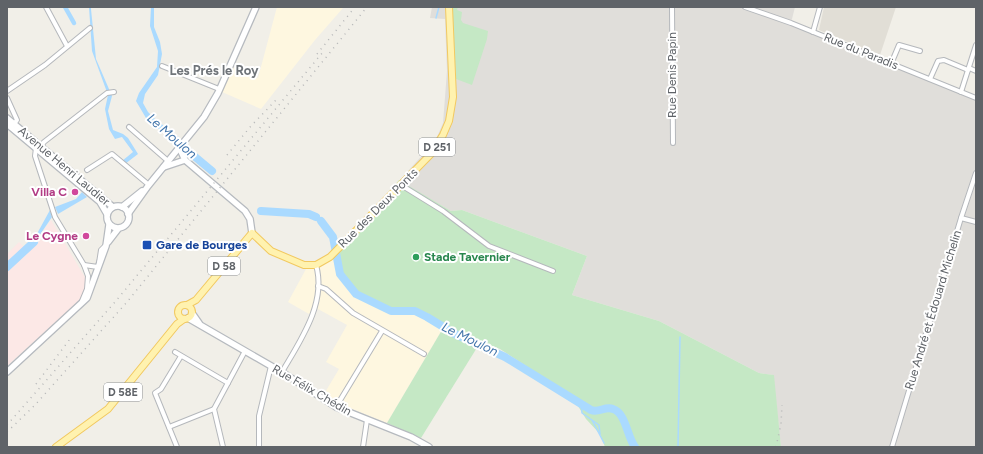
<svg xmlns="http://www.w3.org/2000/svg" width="983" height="454" viewBox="0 0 983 454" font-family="Figtree,sans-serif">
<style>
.commercial{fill:#fef7e0}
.industrial{fill:#e0deda}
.education{fill:#e1ded6}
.medical{fill:#fce8e6}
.green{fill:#c5e8c5}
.water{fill:#aadaff}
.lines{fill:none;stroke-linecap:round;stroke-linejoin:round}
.stream{stroke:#aadaff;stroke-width:1.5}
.canal{stroke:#aadaff;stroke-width:4.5}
.river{stroke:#aadaff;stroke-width:8}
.street-casing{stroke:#b5b8bc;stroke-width:6}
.secondary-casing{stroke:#b6babf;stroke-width:8}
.primary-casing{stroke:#f2c960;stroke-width:8}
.street{stroke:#fff;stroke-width:4}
.secondary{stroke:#fff;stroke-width:5.5}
.primary{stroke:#fff2af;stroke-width:6}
.rail{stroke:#b6b7b8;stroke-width:1.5;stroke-dasharray:1 5;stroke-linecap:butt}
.hotel-dot{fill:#d1479c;stroke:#fff;stroke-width:1.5}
.transit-dot{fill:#1a4fb4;stroke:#fff;stroke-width:1.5}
.leisure-dot{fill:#2e9e5b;stroke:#fff;stroke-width:1.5}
.labels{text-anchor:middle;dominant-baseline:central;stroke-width:4;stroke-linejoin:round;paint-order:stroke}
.shield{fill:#fff;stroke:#8f9295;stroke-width:1}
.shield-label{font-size:11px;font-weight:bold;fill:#5f6368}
.street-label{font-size:12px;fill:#5f6368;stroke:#fff}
.hotel-label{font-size:12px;font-weight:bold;fill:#b23c85;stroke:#fff;text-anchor:end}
.transit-label{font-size:12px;font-weight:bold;fill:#164399;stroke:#fff;text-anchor:start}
.leisure-label{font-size:12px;font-weight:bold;fill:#27864d;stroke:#fff;text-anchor:start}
.neighbourhood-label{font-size:13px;font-weight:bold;fill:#70757a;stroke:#fff}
.water-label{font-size:13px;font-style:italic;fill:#4174aa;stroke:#fff}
</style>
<rect width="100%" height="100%" fill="#f1efe8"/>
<g class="commercial">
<path d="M277 7 343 8 315 40 261 109 222 92 233 67 258 78Z"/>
<path d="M336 253 338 266 356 294 383 308 398 311H415L442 330 387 423 350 408 324 394 339 369 326 362 347 325 318 309 309 314 288 302 306 269 318 268 324 265Z"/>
</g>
<path class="industrial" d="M432 7H795L791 23 976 98V447H781L773 375 759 373 659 321 572 295 587 256 462 210 451 211 399 181 427 150 437 137 443 123 447 71 445 19 430 18Z"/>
<path class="education" d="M824 7H896L880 55 819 30Z"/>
<path class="medical" d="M51 220 86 279 84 294 79 301 7 366V254L19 242 28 251 36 244 35 242Z"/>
<g class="green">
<path d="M452 7H458L457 10 462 12 461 20 463 23 488 31 487 39 472 85 456 79Z"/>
<path d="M399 180 451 211 462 210 587 256 572 295 659 321 759 373 774 375 781 447H605L600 434 586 419 578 406 562 396 529 368 500 349 460 333 427 313 391 311 356 294 340 274 336 253Z"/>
<path d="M442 330 478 346 421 438 387 423Z"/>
</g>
<g class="water">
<path d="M89 7H91V9L96 59 112 96 108 111 113 130 123 134 128 138 138 154 125 164 122 161 133 152 122 137 115 139 109 129 105 109 108 95 92 51Z"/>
<path d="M151 7H154V27L160 42 162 54 158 75 145 94 143 103 148 112 156 120 180 138 176 144 146 118 136 101 139 93 157 67 158 51 150 26Z"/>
<path d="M82 192 87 197 58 214 55 207 76 199Z"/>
<path d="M50 210 52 217 35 242 36 243 28 251 26 249 33 241Z"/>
</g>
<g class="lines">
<g class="stream">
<path d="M436 18 439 7"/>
<path d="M581 404 582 413 599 425 600 434"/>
<path d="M592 420 604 443"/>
<path d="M678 447 680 337"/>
</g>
<path class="canal" d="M65 7 74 23"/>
<g class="river">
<path d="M170 136 212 171"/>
<path d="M261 211 309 214 316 217"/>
<path d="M321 221 333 237 340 274 356 294 391 311H415L427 317 455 334 505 357 591 410C599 413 605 406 613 409 626 413 627 437 635 447"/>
<path d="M7 267 34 242"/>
</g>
<g class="street-casing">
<g id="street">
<path d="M46 7 67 46"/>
<path d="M672 7 673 143"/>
<path d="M745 7 791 23 976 98"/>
<path d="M813 32 820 7"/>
<path d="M891 64 899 45 920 51"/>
<path d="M162 66 219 89"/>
<path d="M969 68 976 71"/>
<path d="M930 79 938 61 944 60 968 70"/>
<path d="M7 91 45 65 90 28"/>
<path d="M961 92 976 45"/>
<path d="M7 98 17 120 14 124"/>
<path d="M129 127 168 161"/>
<path d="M41 146 44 142 107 93 114 92"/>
<path d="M36 148 35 156 55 217 84 265 88 276 87 289 82 301"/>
<path d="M87 170 112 154 149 185"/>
<path d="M401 185 443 211 489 246 553 271"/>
<path d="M961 218 976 222"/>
<path d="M99 263 101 250 105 246"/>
<path d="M84 265 98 267"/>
<path d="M318 286 326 289 353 313 424 354"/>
<path d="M175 352 228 383"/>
<path d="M282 372C300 341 327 303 316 265"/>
<path d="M336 407 382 331"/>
<path d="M169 427 214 409"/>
<path d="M177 447 155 393 161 389 181 356"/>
<path d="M223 447 214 409 245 351"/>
<path d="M259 447V416L271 366"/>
<path d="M363 447 367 420"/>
<path d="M892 447 961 218 976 173"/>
</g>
</g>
<g class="secondary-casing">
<g id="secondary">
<path d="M7 118 113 207"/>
<path d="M7 124 100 202 107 214"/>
<path d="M179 147 185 160 245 211 250 219 252 233"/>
<path d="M164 167 185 160"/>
<circle cx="118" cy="217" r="11"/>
<path d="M122 207 142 191"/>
<path d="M128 214 148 186 204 117 218 93 256 7"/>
<path d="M108 242 118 229"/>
<path d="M192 313 199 323"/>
<path d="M188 318 285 374 336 407 411 437 429 447"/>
<path d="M7 372 87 298 106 246 109 225"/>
</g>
</g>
<g class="primary-casing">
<g id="primary">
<path d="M187 305 196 300 252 233 271 251 304 265H316L330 257 431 154 443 135 449 121 453 97 449 7"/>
<circle cx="185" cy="312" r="7"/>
<path d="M56 447 108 409 177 324 184 319"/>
</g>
</g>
<use href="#street" class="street"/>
<use href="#secondary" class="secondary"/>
<use href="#primary" class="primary"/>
<g class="rail">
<path d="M317 54 355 7"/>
<path d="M227 155 251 126 276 100"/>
<path d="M36 384 70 339"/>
<path d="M7 425 115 302 323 52"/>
<path d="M7 432 35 405 127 302 367 7"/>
<path d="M776 447 781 424 782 405"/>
</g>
</g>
<g class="hotel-dot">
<circle cx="75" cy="192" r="4"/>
<circle cx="86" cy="236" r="4"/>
</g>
<rect class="transit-dot" x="142" y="240" width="10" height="10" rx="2"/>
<circle class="leisure-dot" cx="416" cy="257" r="4"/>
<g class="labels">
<g class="shield">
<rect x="419" y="138" width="36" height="18" rx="3"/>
<rect x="208" y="257" width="32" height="18" rx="3"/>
<rect x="104" y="383" width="38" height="18" rx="3"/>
</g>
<g class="shield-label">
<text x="437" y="147">D 251</text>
<text x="224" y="266">D 58</text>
<text x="123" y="392">D 58E</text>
</g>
<g class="street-label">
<text transform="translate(861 51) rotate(22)">Rue du Paradis</text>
<text transform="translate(672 75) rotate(-90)">Rue Denis Papin</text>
<text transform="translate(64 166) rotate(40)">Avenue Henri Laudier</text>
<text transform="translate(378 208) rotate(-45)">Rue des Deux Ponts</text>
<text transform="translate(933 310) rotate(-73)">Rue André et Édouard Michelin</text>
<text transform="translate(312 390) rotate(30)">Rue Félix Chédin</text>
</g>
<g class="hotel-label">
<text x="67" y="192">Villa C</text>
<text x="78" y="236">Le Cygne</text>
</g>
<g class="transit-label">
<text x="156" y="245">Gare de Bourges</text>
</g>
<g class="leisure-label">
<text x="424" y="257">Stade Tavernier</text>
</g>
<g class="neighbourhood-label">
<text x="214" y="70">Les Prés le Roy</text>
</g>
<g class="water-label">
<text transform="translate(172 136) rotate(41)">Le Moulon</text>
<text transform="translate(470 339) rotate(26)">Le Moulon</text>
</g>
</g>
<rect width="983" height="454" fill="none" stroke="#5f6368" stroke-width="16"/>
</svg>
